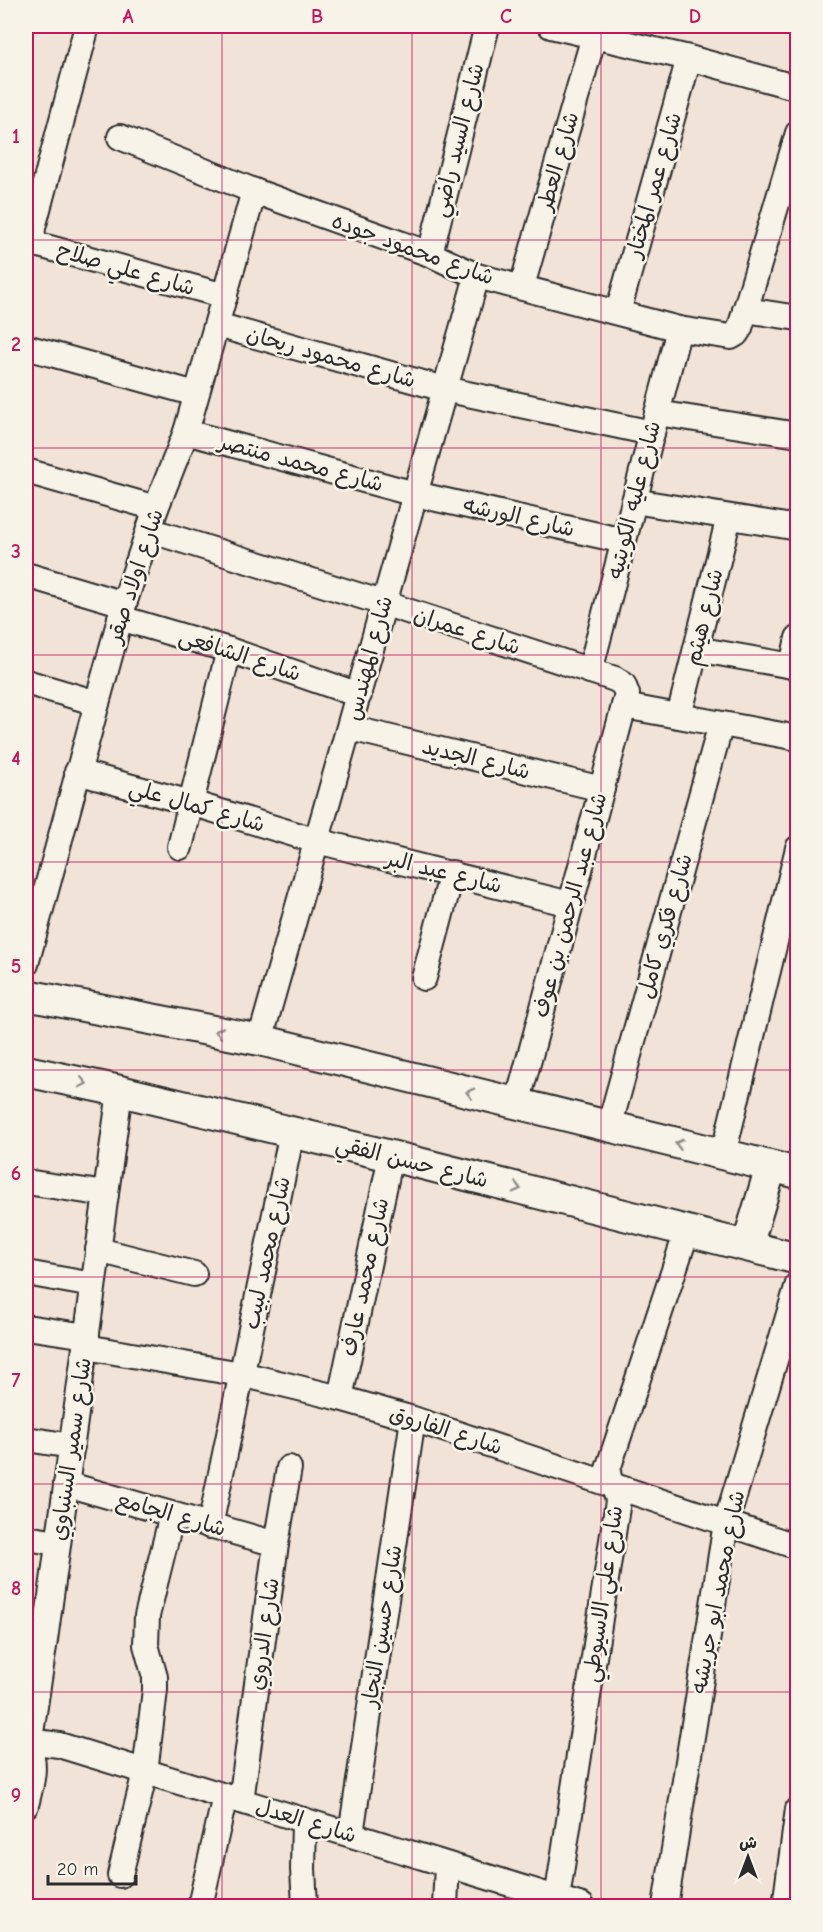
<svg xmlns="http://www.w3.org/2000/svg" width="823" height="1932" viewBox="0 0 823 1932" font-family="'Comic Neue','Playpen Sans Arabic',sans-serif">
<style>
.lines{fill:none;stroke-linecap:round;stroke-linejoin:round}
.minor-casing{stroke:#2b2b2b;stroke-width:28}
.tertiary-casing{stroke:#2b2b2b;stroke-width:34}
.minor{stroke:#f7f3e8;stroke-width:24}
.tertiary{stroke:#f7f3e8;stroke-width:30}
.oneway{stroke:#918f8a}
.grid{fill:none;stroke:#c2185b;stroke-width:1.5;stroke-opacity:0.55}
.labels{text-anchor:middle;dominant-baseline:central;stroke-width:5;stroke-linejoin:round;paint-order:stroke}
.street-label{font-size:22px;fill:#2b2b2b;stroke:#f7f3e8}
.neatline{fill:none;stroke:#c2185b;stroke-width:2}
.grid-label{font-size:20px;text-anchor:middle;font-weight:bold;fill:#c2185b}
</style>
<rect width="100%" height="100%" fill="#f2e3d8"/>
<filter id="ink" filterUnits="userSpaceOnUse"><feTurbulence type="fractalNoise" baseFrequency=".0167" numOctaves="2"/><feDisplacementMap in="SourceGraphic" scale="12" xChannelSelector="R" yChannelSelector="G"/><feConvolveMatrix kernelMatrix="1 2 1 2 8 2 1 2 1" color-interpolation-filters="sRGB"/></filter>
<g filter="url(#ink)">
<g class="lines">
<g class="minor-casing">
<g id="minor">
<path d="M87 26 33 228C32 236 33 240 39 245L225 296"/>
<path d="M551 26 689 58 798 88"/>
<path d="M120 137 254 191 430 254 477 276 679 329 731 337 736 334 740 328 798 133"/>
<path d="M430 254 487 26"/>
<path d="M522 286 594 36"/>
<path d="M745 310 798 318"/>
<path d="M618 312 689 58"/>
<path d="M217 325 444 389 652 433"/>
<path d="M26 347 196 394"/>
<path d="M657 413 798 435"/>
<path d="M186 432 415 494 624 541"/>
<path d="M26 471 156 508"/>
<path d="M634 501 798 528"/>
<path d="M149 530 383 603 615 679 623 684 627 694 624 706 517 1104"/>
<path d="M26 575 124 604"/>
<path d="M120 618 229 650 359 695"/>
<path d="M696 649 798 667"/>
<path d="M792 666 798 638"/>
<path d="M590 671 679 329"/>
<path d="M26 682 97 703"/>
<path d="M624 706 798 738"/>
<path d="M679 716 729 517"/>
<path d="M350 728 602 789"/>
<path d="M77 772 191 803 317 841 570 904"/>
<path d="M180 847 229 650"/>
<path d="M26 964 124 604 156 508 186 432 254 191"/>
<path d="M424 978 452 873"/>
<path d="M260 1040C333 786 404 530 477 276"/>
<path d="M609 1127 721 724"/>
<path d="M723 1155 798 848"/>
<path d="M26 1182 106 1194"/>
<path d="M98 1250 194 1274"/>
<path d="M26 1273 93 1285"/>
<path d="M26 1327 87 1336"/>
<path d="M86 1347 241 1374 340 1398 413 1419 798 1547"/>
<path d="M340 1398 391 1156"/>
<path d="M26 1439 72 1446"/>
<path d="M66 1484 276 1544"/>
<path d="M210 1526 292 1132"/>
<path d="M26 1538 58 1543"/>
<path d="M26 1745 29 1746 44 1743 59 1745 582 1906"/>
<path d="M241 1801 276 1544 289 1468"/>
<path d="M26 1805C31 1785 37 1767 29 1746L45 1640 120 1091"/>
<path d="M304 1820 303 1869 305 1906"/>
<path d="M351 1834 413 1419"/>
<path d="M120 1875 145 1772 155 1690V1677L146 1645 147 1616 172 1515"/>
<path d="M557 1899 618 1501C617 1489 607 1481 608 1469L687 1231"/>
<path d="M200 1906 225 1796"/>
<path d="M445 1906 447 1865"/>
<path d="M665 1906 726 1523 798 1284"/>
<path d="M785 1906 798 1809"/>
</g>
</g>
<g class="tertiary-casing">
<g id="tertiary">
<path d="M26 995 260 1040 798 1173"/>
<path d="M26 1071 120 1091 391 1156 798 1259"/>
<path d="M747 1246 771 1167"/>
</g>
</g>
<use href="#minor" class="minor"/>
<use href="#tertiary" class="tertiary"/>
</g>
<defs><path id="oneway-chevron" d="M-2-3.5L2.5 0L-2 3.5" fill="none" stroke-width="1.6" stroke-linecap="round" stroke-linejoin="round" transform="scale(1.5)"/></defs>
<g class="oneway">
<use href="#oneway-chevron" transform="translate(219 1032) rotate(-169)"/>
<use href="#oneway-chevron" transform="translate(83 1083) rotate(12)"/>
<use href="#oneway-chevron" transform="translate(470 1093) rotate(-166)"/>
<use href="#oneway-chevron" transform="translate(679 1144) rotate(-166)"/>
<use href="#oneway-chevron" transform="translate(517 1188) rotate(14)"/>
</g>
</g>
<path class="grid" d="M222 26V1906M412 26V1906M601 26V1906M26 240H798M26 448H798M26 655H798M26 862H798M26 1070H798M26 1277H798M26 1484H798M26 1692H798"/>
<g class="labels">
<g class="street-label">
<text transform="translate(458 140) rotate(-76)">شارع السيد راضي</text>
<text transform="translate(558 161) rotate(-74)">شارع العطر</text>
<text transform="translate(654 185) rotate(-74)">شارع عمر المختار</text>
<text transform="translate(413 249) rotate(20)">شارع محمود جوده</text>
<text transform="translate(126 269) rotate(16)">شارع علي صلاح</text>
<text transform="translate(331 357) rotate(16)">شارع محمود ريحان</text>
<text transform="translate(301 463) rotate(15)">شارع محمد منتصر</text>
<text transform="translate(634 500) rotate(-76)">شارع عليه الكويتيه</text>
<text transform="translate(519 517) rotate(13)">شارع الورشه</text>
<text transform="translate(135 576) rotate(-72)">شارع اولاد صقر</text>
<text transform="translate(704 617) rotate(-76)">شارع هيثم</text>
<text transform="translate(467 631) rotate(18)">شارع عمران</text>
<text transform="translate(240 655) rotate(18)">شارع الشافعى</text>
<text transform="translate(369 658) rotate(-75)">شارع المهندس</text>
<text transform="translate(476 759) rotate(14)">شارع الجديد</text>
<text transform="translate(197 806) rotate(16)">شارع كمال علي</text>
<text transform="translate(444 872) rotate(14)">شارع عبد البر</text>
<text transform="translate(570 905) rotate(-75)">شارع عبد الرحمن بن عوف</text>
<text transform="translate(665 926) rotate(-74)">شارع فكري كامل</text>
<text transform="translate(412 1162) rotate(14)">شارع حسن الفقي</text>
<text transform="translate(267 1253) rotate(-78)">شارع محمد لبيب</text>
<text transform="translate(365 1277) rotate(-78)">شارع محمد عارف</text>
<text transform="translate(446 1430) rotate(18)">شارع الفاروق</text>
<text transform="translate(71 1449) rotate(-82)">شارع سمير السنباوي</text>
<text transform="translate(171 1514) rotate(16)">شارع الجامع</text>
<text transform="translate(718 1592) rotate(-79)">شارع محمد ابو جريشه</text>
<text transform="translate(603 1594) rotate(-82)">شارع علي الاسيوطي</text>
<text transform="translate(382 1626) rotate(-81)">شارع حسين النجار</text>
<text transform="translate(264 1634) rotate(-82)">شارع الدروي</text>
<text transform="translate(306 1821) rotate(17)">شارع العدل</text>
</g>
</g>
<rect width="823" height="1932" fill="none" stroke="#f7f3e8" stroke-width="66"/>
<g transform="translate(748 1857)" stroke="#f7f3e8" stroke-width="4.5" paint-order="stroke">
<path d="M0-4.5L10 22L0 15L-10 22Z" fill="#2b2b2b"/>
<text y="-9" font-size="16" font-weight="bold" text-anchor="middle" fill="#2b2b2b">ش</text>
</g>
<path d="M48 1875v9h88v-9" fill="none" stroke="#2b2b2b" stroke-width="3"/>
<text x="57" y="1875" font-size="18" fill="#2b2b2b" stroke="#f7f3e8" stroke-width="4.5" paint-order="stroke">20 m</text>
<rect x="33" y="33" width="757" height="1866" class="neatline"/>
<g class="grid-label">
<text x="128" y="23">A</text>
<text x="317" y="23">B</text>
<text x="506" y="23">C</text>
<text x="695" y="23">D</text>
<text x="16" y="143">1</text>
<text x="16" y="351">2</text>
<text x="16" y="558">3</text>
<text x="16" y="765">4</text>
<text x="16" y="973">5</text>
<text x="16" y="1180">6</text>
<text x="16" y="1387">7</text>
<text x="16" y="1595">8</text>
<text x="16" y="1802">9</text>
</g>
</svg>
